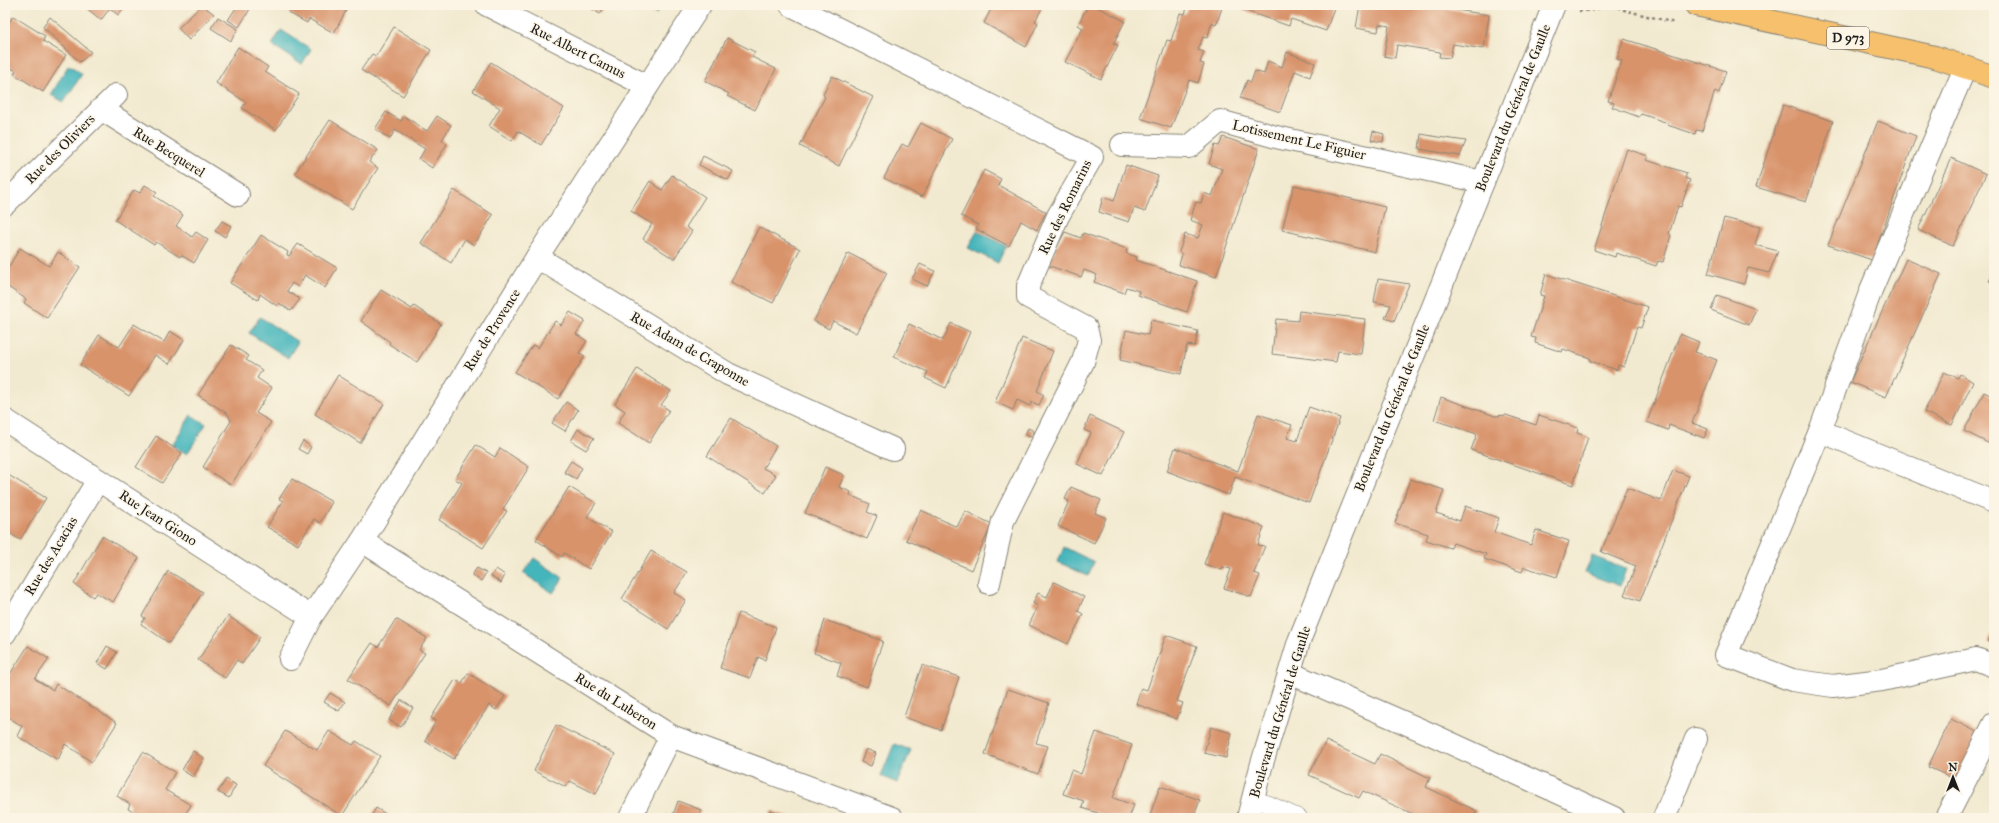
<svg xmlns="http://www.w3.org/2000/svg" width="1999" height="823" viewBox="0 0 1999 823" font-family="'IM FELL Great Primer',serif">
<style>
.water{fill:#45b5bc;stroke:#30686c}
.building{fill:#d8936a}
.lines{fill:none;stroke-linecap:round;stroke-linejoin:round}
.service-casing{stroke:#878376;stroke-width:18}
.minor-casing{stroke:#878376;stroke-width:24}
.primary-casing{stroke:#878376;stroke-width:24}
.path{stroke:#878376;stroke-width:2.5;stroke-dasharray:3 3;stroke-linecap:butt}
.service{stroke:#fff;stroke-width:17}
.minor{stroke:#fff;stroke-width:22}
.primary{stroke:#f7c06c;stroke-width:22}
.labels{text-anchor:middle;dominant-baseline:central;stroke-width:3;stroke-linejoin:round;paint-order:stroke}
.shield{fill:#fcf5e5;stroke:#5f5d58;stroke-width:1}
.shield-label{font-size:13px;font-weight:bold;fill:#1c1c1c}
.street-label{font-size:14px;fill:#1c1c1c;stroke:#fcf5e5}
</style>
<rect width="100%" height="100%" fill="#fcf5e5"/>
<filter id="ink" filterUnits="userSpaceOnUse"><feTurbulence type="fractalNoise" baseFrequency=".025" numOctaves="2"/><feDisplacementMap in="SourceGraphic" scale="8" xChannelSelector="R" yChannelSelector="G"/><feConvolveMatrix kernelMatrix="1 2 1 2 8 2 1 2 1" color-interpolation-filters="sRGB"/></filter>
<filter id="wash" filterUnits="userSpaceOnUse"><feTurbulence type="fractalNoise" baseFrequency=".012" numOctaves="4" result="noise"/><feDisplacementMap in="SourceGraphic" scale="16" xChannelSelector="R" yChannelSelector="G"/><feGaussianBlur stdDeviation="0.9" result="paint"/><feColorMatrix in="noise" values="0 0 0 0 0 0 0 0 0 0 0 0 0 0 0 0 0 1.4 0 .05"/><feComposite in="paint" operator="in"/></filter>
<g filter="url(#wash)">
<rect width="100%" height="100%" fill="#f2ead0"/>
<g class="water">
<path d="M642 5H662L656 14Z"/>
<path d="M281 30 311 49 302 64 272 45Z"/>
<path d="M68 66H71L82 74 64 102 51 95Z"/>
<path d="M977 231 1006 246 998 263 968 248Z"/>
<path d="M260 317 298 342 288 358 249 333Z"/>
<path d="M191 415 206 424 187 454 172 445Z"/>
<path d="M1064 547 1094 562 1088 576 1058 562Z"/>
<path d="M1592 556 1626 569 1620 586 1585 573Z"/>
<path d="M534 558 563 578 553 593 523 573Z"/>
<path d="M894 744 911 750 897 783 881 776Z"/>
</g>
<g id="blocks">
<g class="building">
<path d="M83 5H126L118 15 110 8 101 20Z"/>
<path d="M202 5 214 14 189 40 178 28Z"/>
<path d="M238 5H244L250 9 239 27 228 20Z"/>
<path d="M289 5H349L334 33 309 19 307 23 289 13 292 8Z"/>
<path d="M585 5H606L600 14Z"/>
<path d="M993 5H1044L1035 21 1038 23 1026 47 984 23Z"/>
<path d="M1088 5H1093L1125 21 1113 44 1118 45 1101 79 1065 62 1083 28 1078 25Z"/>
<path d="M1188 5H1223L1216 25 1212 23 1207 38 1203 37 1198 50 1204 52 1200 63 1204 64 1198 83 1189 80 1171 128 1140 118 1167 40 1171 41 1180 13 1185 14Z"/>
<path d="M1241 5H1335L1326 31 1291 19 1289 26 1240 9Z"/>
<path d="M1360 5H1423L1489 15 1484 49 1453 44 1450 58 1439 57 1440 52 1397 45 1395 58 1384 56 1389 26 1379 24 1378 32 1356 28Z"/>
<path d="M13 16 45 36 43 41 66 55 43 92 14 74 16 71 5 64V29Z"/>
<path d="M50 17 91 52 80 62 43 27Z"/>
<path d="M218 17 238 29 231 41 211 28Z"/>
<path d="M394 27 431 50 403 96 361 70 372 54 376 56Z"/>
<path d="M727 38 755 52 752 57 776 69 755 110 727 96 729 94 705 81Z"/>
<path d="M1624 39 1726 71 1719 93 1715 91 1702 131 1696 130 1695 134 1667 125 1668 123 1641 114 1639 117 1612 107 1614 103 1608 101 1622 61 1617 59Z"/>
<path d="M238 47 268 67 265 72 299 94 276 130 242 108 246 102 216 83Z"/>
<path d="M1287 52 1315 63 1310 77 1295 71 1280 112 1240 98 1247 80 1251 82 1255 71 1264 74 1268 61 1282 67Z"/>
<path d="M491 62 564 108 541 145 518 131 512 141 489 126 500 108 473 91Z"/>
<path d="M832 76 873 97 839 166 800 146 825 97 823 95Z"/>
<path d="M1783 105 1833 121 1806 202 1756 187Z"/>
<path d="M386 112 401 121 404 116 427 131 437 116 451 125 442 140 447 144 432 168 419 159 425 149 395 130 390 139 375 129Z"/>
<path d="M330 120 378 150 369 162 378 168 352 209 295 173Z"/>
<path d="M1878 121 1916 136 1872 260 1828 245Z"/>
<path d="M921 123 952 139 922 197 884 178 902 144 908 147Z"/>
<path d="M1373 131 1384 134 1383 142 1371 140Z"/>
<path d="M1421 134 1438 137 1466 141 1460 156 1419 149Z"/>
<path d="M1223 137 1259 149 1216 277 1179 265 1182 254 1179 252 1185 234 1198 238 1203 225 1190 220 1196 202 1201 203 1204 193 1212 196 1222 169 1209 164 1215 145 1219 146Z"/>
<path d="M1627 149 1648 156 1646 160 1687 173 1685 178 1690 180 1681 207 1678 206 1669 234 1671 235 1663 262 1658 261 1656 266 1616 253 1615 257 1594 250Z"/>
<path d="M703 156 733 171 728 180 699 165Z"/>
<path d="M1951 158 1986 174 1953 246 1918 230Z"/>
<path d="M1126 165 1158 176 1145 212 1134 208 1129 222 1099 212 1103 197 1114 201Z"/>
<path d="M984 170 1001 179 998 185 1046 212 1037 230 1021 221 1009 246 976 229 978 225 961 216Z"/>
<path d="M672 175 705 197 686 227 692 231 674 259 643 239 652 224 631 211 650 181 662 190Z"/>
<path d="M145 185 157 192 154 196 183 215 176 226 192 237 196 232 208 240 194 263 181 255 180 257 156 242 154 245 115 220 134 190 140 193Z"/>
<path d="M1294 185 1385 207 1375 252 1282 230Z"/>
<path d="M454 190 493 215 474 245 465 239 451 263 421 243Z"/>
<path d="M1724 218 1760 227 1755 245 1778 251 1769 273 1748 268 1744 284 1708 274Z"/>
<path d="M222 221 231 226 225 237 215 231Z"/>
<path d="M759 227 800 249 773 303 731 282Z"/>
<path d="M1065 232 1081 238 1083 233 1127 249 1126 253 1137 257 1136 260 1197 281 1187 312 1138 295 1139 291 1126 287 1124 293 1094 282 1097 275 1084 270 1081 277 1047 265Z"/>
<path d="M261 235 288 252 287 255 289 256 298 244 337 268 325 288 305 275 298 287 292 283 287 291 300 299 291 311 279 303 277 306 260 294 258 300 230 283Z"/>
<path d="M20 248 49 266 58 252 80 267 47 318 24 303 26 299 5 285V273Z"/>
<path d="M848 253 887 273 856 333 833 321 829 329 814 321Z"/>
<path d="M1906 259 1941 274 1886 397 1850 382Z"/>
<path d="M920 264 935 271 927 286 912 279Z"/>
<path d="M1994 272V283L1989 281Z"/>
<path d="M1546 274 1648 307 1641 328 1637 327 1624 367 1618 365 1617 370 1590 361V358L1563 349 1562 352 1535 343 1536 338 1531 337 1544 296 1540 295Z"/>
<path d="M1378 279 1409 284 1394 321 1385 318 1391 305 1374 302Z"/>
<path d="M381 290 412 309 414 306 441 324 417 362 389 344 390 342 361 321Z"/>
<path d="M1717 295 1756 309 1749 325 1711 310Z"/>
<path d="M1299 311 1365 319 1361 354 1338 351 1336 362 1272 354 1276 319 1298 321Z"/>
<path d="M570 312 585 321 576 334 587 341 579 353 585 356 558 399 515 372 533 345 538 348 555 321 561 325Z"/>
<path d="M1151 320 1198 331 1195 346 1187 345 1181 374 1120 360 1126 330 1148 335Z"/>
<path d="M951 323 970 332 946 388 925 378 928 372 894 357 909 324 943 340Z"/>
<path d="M134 324 164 342 170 331 184 340 169 364 155 355 129 396 80 365 99 335 119 347Z"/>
<path d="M1680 334 1699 342 1695 352 1717 360 1692 423 1708 429 1704 438 1669 425 1668 430 1647 422Z"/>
<path d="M1022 338 1053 351 1037 391 1044 395 1039 405 1032 402 1030 406 1017 400 1013 410 995 402Z"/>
<path d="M231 345 249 356 246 360 262 370 257 378 272 388 256 413 271 422 231 485 203 467 231 421 228 414 198 395Z"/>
<path d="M637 369 671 391 661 405 669 410 649 443 618 423 625 411 615 404Z"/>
<path d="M1944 372 1958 378 1960 374 1973 382 1952 425 1924 412Z"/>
<path d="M338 375 384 404 360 443 315 414Z"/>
<path d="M1984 392 1994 397V440L1992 445 1964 431Z"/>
<path d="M1441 397 1495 416 1506 415 1536 425 1539 415 1578 428 1577 433 1588 437 1573 485 1471 450 1477 434 1434 420Z"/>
<path d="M566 402 578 410 565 431 552 423Z"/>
<path d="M1309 407 1340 418 1309 503 1235 477 1229 495 1167 471 1175 448 1238 471 1258 414 1292 425 1287 438 1297 441Z"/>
<path d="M1090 416 1124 432 1103 476 1077 464 1091 433 1084 430Z"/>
<path d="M731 418 776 446 763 468 776 475 765 493 707 456Z"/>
<path d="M1028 428 1034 431 1031 437 1025 435Z"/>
<path d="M578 429 594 438 586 450 571 441Z"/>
<path d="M156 436 182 453 162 483 136 467Z"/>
<path d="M303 441 311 447 307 454 298 449Z"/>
<path d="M476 445 495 457 500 448 529 467 503 509 507 511 483 548 439 520 462 483 455 479Z"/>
<path d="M571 461 582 468 576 479 564 472Z"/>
<path d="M825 467 844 475 839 487 851 492 850 495 870 504 867 512 877 516 867 539 805 513Z"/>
<path d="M1673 470 1689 476 1640 601 1624 595 1636 566 1601 552 1627 488 1661 501Z"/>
<path d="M5 473 46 498 20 540 5 530Z"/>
<path d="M292 479 332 502 320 523 314 519 298 545 267 527 283 501 279 499Z"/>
<path d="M1410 479 1444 490 1436 513 1460 521 1465 506 1499 518 1494 532 1531 545 1536 530 1569 541 1557 577 1524 567 1522 572 1484 559 1486 554 1453 543 1451 548 1426 540 1428 534 1395 523Z"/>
<path d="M569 487 596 503 587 517 612 532 589 569 564 553 562 557 536 540Z"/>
<path d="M1071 487 1101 500 1095 513 1106 518 1094 543 1058 526 1069 501 1065 499Z"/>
<path d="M921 510 957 527 965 511 992 524 971 570 906 540Z"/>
<path d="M1223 512 1264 527 1258 545 1265 546 1254 573 1260 575 1251 597 1224 588 1231 569 1223 567 1222 570 1204 564Z"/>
<path d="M102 536 139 558 113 602 96 593 93 597 74 584Z"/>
<path d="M651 551 687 572 674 593 686 600 668 629 622 599Z"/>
<path d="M477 568 486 573 481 581 472 575Z"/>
<path d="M496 569 505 575 501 583 491 576Z"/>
<path d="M168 571 203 592 169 643 141 624 145 618 142 616Z"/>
<path d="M1054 582 1084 597 1078 611 1083 614 1068 644 1029 625 1038 606 1033 603 1038 593 1047 597Z"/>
<path d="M739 613 776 627 765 660 758 657 750 678 720 668Z"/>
<path d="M228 616 260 637 242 664 237 660 225 678 198 660Z"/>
<path d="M396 619 427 638 419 650 425 653 391 706 348 679 372 643 378 647Z"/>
<path d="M825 620 883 641 867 687 837 676 841 663 814 653Z"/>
<path d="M1994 629V645L1988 642Z"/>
<path d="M1166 635 1197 646 1177 701 1183 703 1177 719 1136 704 1141 688 1147 690Z"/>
<path d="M28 646 49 659 35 679 53 690 56 684 117 723 92 762 65 744 58 760 17 736 22 726 5 715V682Z"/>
<path d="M107 646 117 652 107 669 97 663Z"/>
<path d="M922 665 959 677 941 730 904 717Z"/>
<path d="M468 673 505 696 496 710 489 705 454 759 425 741 436 721 431 718 455 680 462 683Z"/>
<path d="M1008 689 1049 703 1036 743 1048 746 1038 774 985 754Z"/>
<path d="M330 693 345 702 339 711 324 702Z"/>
<path d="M401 700 413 708 401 727 389 720Z"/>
<path d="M1951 719 1981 734 1959 781 1928 767Z"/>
<path d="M556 725 615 754 596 794 570 781 566 787 534 771Z"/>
<path d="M1211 727 1232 733 1226 758 1204 753Z"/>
<path d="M285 731 317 750 329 731 353 745 356 741 380 756 342 816 263 766Z"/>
<path d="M1096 732 1132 745 1113 798 1134 805 1129 818 1107 816 1082 808 1084 801 1063 794 1071 770 1081 774Z"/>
<path d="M1326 741 1375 764 1380 754 1430 778 1426 787 1477 811 1473 818H1411L1413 814 1363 791 1359 798 1309 775Z"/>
<path d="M866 749 876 753 871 766 861 762Z"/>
<path d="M193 751 204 758 193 777 182 770Z"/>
<path d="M143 752 175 772 165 790 191 805 183 818H143L128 809 130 804 117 796Z"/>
<path d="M226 779 236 785 229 798 218 792Z"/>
<path d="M1160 786 1200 800 1193 818H1151L1152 816 1150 815Z"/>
<path d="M678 801 701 810 698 818H672Z"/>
<path d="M376 808 392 818H370Z"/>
<path d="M771 810 791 818H768Z"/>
</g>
</g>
</g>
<g filter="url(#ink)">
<use href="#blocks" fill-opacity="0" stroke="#878376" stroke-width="1"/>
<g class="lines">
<g class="service-casing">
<path id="service" d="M1253 800 1268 804 1299 818"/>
</g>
<g class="minor-casing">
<g id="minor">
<path d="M487 5 647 86"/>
<path d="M791 5 1092 157 1058 216 1028 286V297L1086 328 1089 340 1083 362 1003 521 989 583"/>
<path d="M1965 68 1871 290 1820 431 1994 502"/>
<path d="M101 109 238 195"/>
<path d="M1122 145 1189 147 1220 121 1276 137 1483 182"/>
<path d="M5 204 116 95"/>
<path d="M537 257 728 374 893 449"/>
<path d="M5 420 311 617"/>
<path d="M1820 431 1726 655 1792 680 1833 686 1882 680 1976 659 1994 666"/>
<path d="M362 541 671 736 892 818"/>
<path d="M5 633 98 480"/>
<path d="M290 659 311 617 362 541 537 257 700 5"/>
<path d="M1290 673 1435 736 1614 818"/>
<path d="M630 818 671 736"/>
<path d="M1248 818 1261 767 1299 641 1554 5"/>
<path d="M1664 818 1696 739"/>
<path d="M1946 818 1994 724"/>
</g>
</g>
<g class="primary-casing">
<path id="primary" d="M1696 5 1935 57 1994 77"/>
</g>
<g class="path">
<path d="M1612 5 1624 10 1675 23"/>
<path d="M1579 11 1595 10 1605 5"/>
</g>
<use href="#service" class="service"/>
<use href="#minor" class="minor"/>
<use href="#primary" class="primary"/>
</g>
</g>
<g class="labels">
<rect class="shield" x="1827" y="27" width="42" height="22" rx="3"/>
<g class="shield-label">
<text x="1848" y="38">D 973</text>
</g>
<g class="street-label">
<text transform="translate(578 51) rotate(27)">Rue Albert Camus</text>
<text transform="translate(1513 108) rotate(-68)">Boulevard du Général de Gaulle</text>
<text transform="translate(1299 140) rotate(13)">Lotissement Le Figuier</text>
<text transform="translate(60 149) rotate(-45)">Rue des Oliviers</text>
<text transform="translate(169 152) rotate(32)">Rue Becquerel</text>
<text transform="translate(1065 207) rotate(-64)">Rue des Romarins</text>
<text transform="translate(492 330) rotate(-58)">Rue de Provence</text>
<text transform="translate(690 349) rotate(30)">Rue Adam de Craponne</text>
<text transform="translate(1392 408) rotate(-68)">Boulevard du Général de Gaulle</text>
<text transform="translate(158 518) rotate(33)">Rue Jean Giono</text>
<text transform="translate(51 556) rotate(-59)">Rue des Acacias</text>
<text transform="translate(616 701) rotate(32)">Rue du Luberon</text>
<text transform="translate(1280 712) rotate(-73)">Boulevard du Général de Gaulle</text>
</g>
</g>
<rect width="1999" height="823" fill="none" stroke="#fcf5e5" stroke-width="20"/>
<g transform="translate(1953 777)" stroke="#fcf5e5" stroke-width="3" paint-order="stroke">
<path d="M0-3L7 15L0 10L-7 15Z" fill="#1c1c1c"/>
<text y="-6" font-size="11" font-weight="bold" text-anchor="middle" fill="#1c1c1c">N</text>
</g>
</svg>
